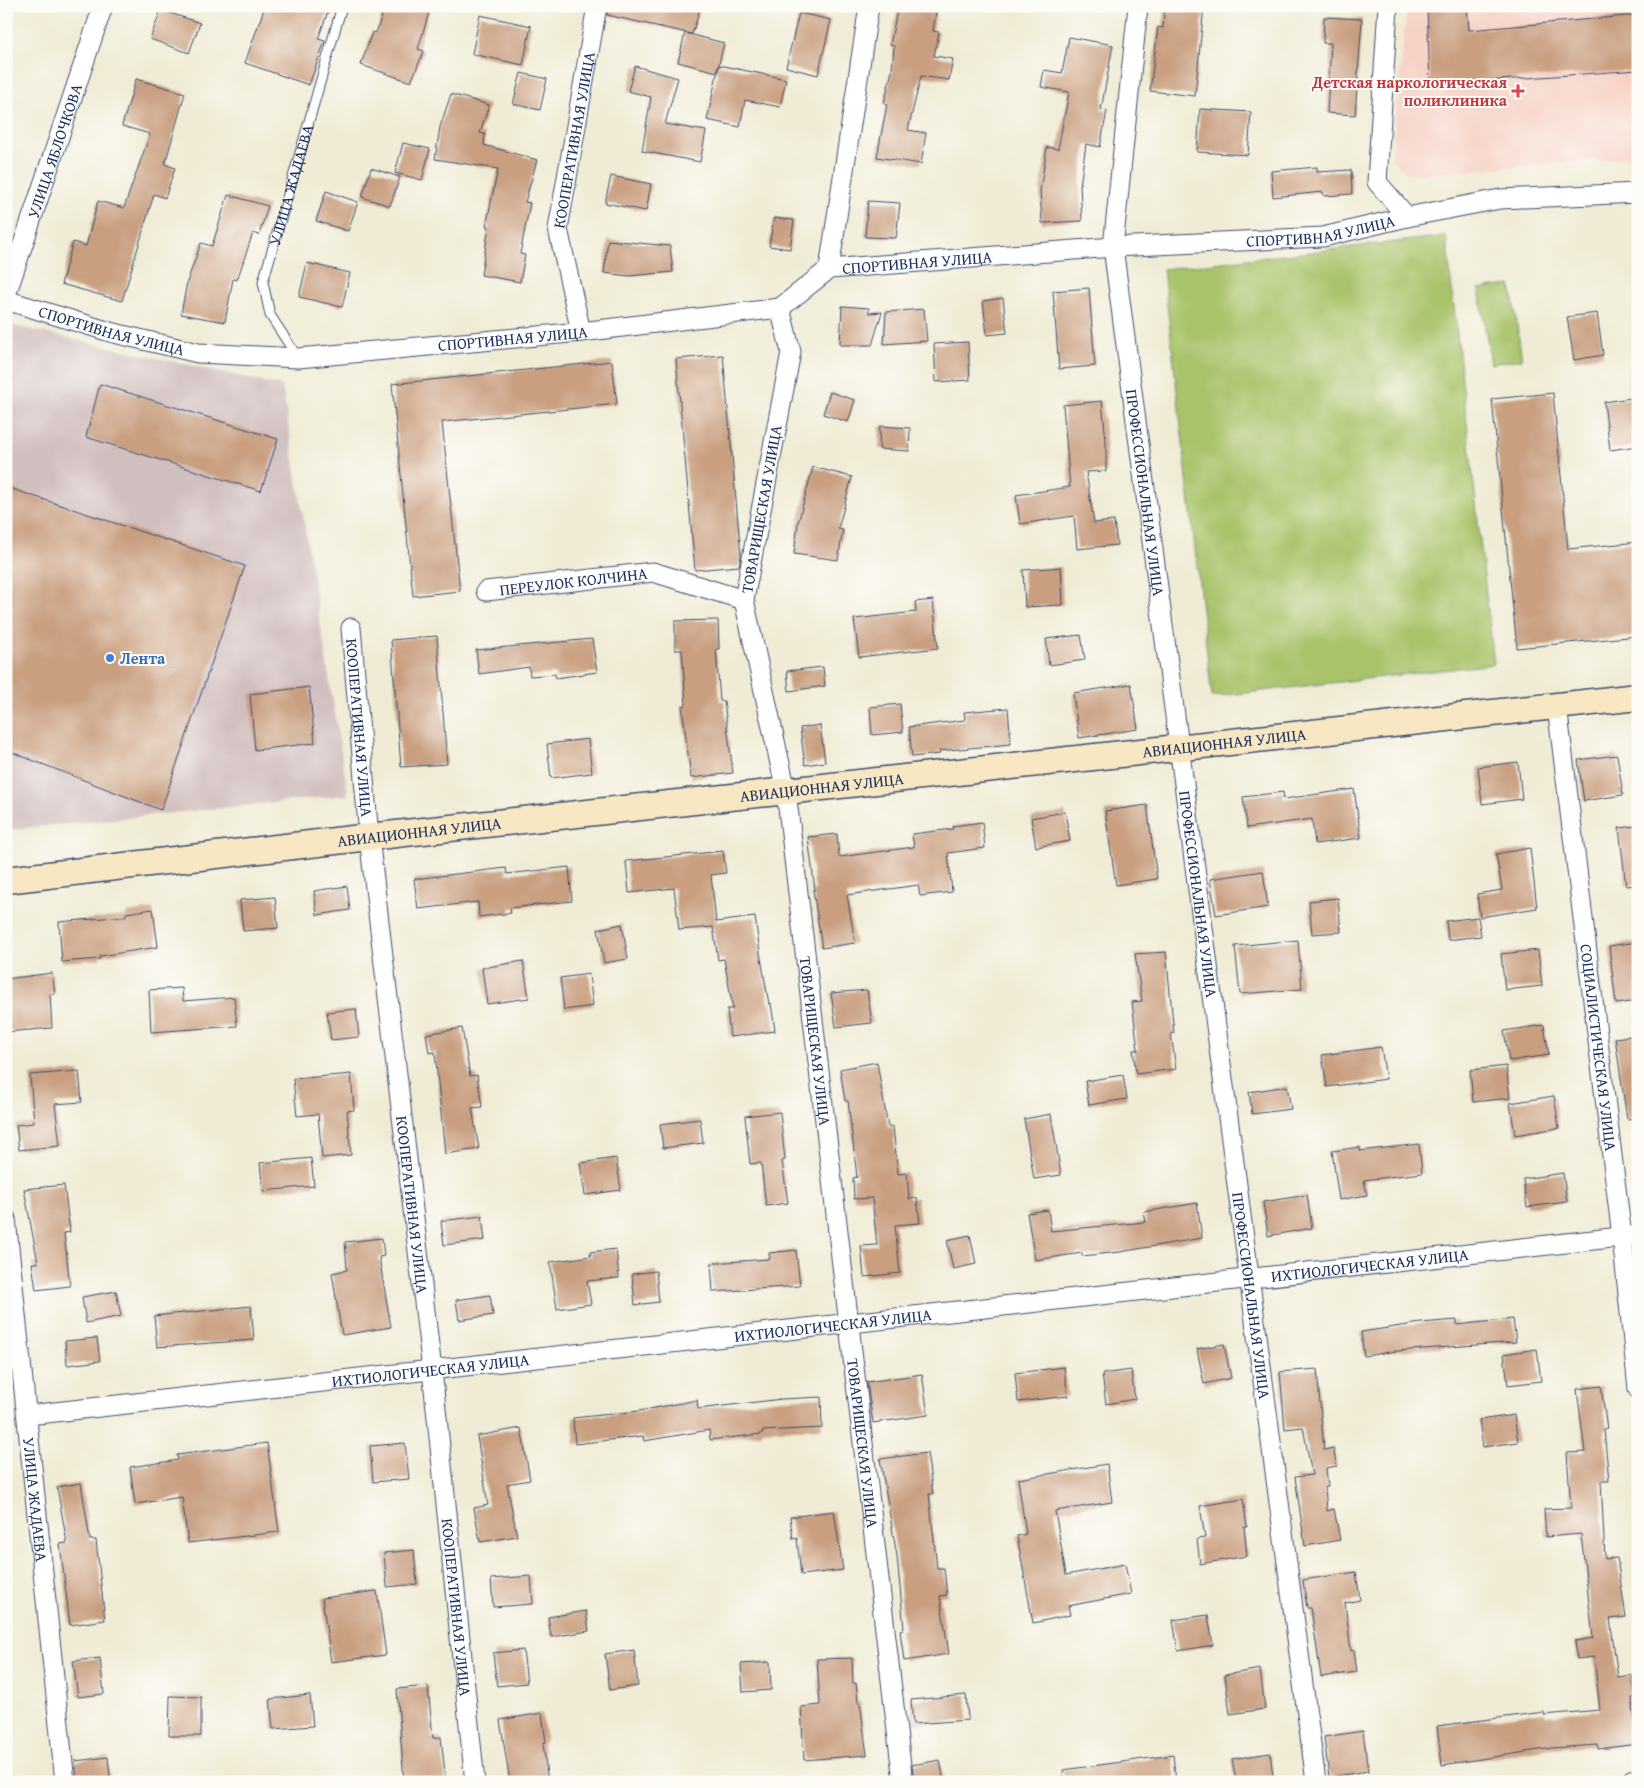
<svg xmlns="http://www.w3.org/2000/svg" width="1644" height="1788" viewBox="0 0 1644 1788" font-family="'Gentium Book Plus',serif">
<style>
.built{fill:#f6d1c5}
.industrial{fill:#d1bfbf}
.park{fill:#a8c369;stroke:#627964}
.building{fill:#c99f80}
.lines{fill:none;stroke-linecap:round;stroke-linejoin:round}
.service-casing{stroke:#3b4b70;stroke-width:11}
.minor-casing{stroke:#3b4b70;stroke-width:21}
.tertiary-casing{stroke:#3b4b70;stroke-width:26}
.secondary-casing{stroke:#3b4b70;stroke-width:29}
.service{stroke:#fff;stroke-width:9}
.minor{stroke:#fff;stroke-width:19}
.tertiary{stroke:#fff;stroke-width:24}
.secondary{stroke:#f8e7c3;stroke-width:26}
.health-dot{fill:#e0444e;stroke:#fdfcf7;stroke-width:2}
.shop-dot{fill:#3f7fe0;stroke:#fdfcf7;stroke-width:2}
.labels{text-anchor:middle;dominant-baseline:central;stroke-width:4;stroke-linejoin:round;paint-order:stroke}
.health-label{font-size:16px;font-weight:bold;fill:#be3a42;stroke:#fdfcf7;text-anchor:end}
.street-label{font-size:16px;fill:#1b2f5e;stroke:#fdfcf7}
.shop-label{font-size:16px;font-weight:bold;fill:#366cbe;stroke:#fdfcf7;text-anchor:start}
</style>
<rect width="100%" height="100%" fill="#fdfcf7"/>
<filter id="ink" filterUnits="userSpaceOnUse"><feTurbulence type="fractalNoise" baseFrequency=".02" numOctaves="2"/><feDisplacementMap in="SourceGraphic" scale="10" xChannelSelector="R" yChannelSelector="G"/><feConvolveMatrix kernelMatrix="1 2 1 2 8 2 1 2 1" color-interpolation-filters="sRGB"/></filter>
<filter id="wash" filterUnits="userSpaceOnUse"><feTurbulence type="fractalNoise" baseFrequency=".0096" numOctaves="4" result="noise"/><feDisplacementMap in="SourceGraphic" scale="20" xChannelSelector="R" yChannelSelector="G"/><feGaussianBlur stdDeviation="1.12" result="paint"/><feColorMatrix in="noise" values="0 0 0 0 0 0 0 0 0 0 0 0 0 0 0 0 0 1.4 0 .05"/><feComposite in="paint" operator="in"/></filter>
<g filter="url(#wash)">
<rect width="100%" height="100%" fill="#efebd4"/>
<path class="built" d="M1407 6H1638V157L1410 175 1391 160Z"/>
<path class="industrial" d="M6 324 282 386 348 795 6 830Z"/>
<g class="park">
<path d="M1446 236 1494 664 1212 697 1163 269Z"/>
<path d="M1511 285 1522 359 1491 364 1479 289Z"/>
</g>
<g id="blocks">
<g class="building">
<path d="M265 6H330L318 39 325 41 309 85 245 63Z"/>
<path d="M385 6H431L418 49 424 51 411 82 361 65 372 32 376 33Z"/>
<path d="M608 6H701L692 34 607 15Z"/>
<path d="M898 6H937L933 31 939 32 934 56 953 59 949 80 921 76 908 130 926 133 921 164 877 157 887 104 884 103 892 71 894 46 890 45Z"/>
<path d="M1165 6H1204L1195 96 1150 91 1158 27 1163 28Z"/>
<path d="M1427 6H1467L1469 30 1638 15V70L1430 85Z"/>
<path d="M161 10 200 23 189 53 150 39Z"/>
<path d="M799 13 831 20 818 75 786 67Z"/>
<path d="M480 15 531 26 523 65 472 54Z"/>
<path d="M1324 17 1362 19 1355 115 1327 113 1331 43H1323Z"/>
<path d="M685 33 724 43 717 72 678 62Z"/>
<path d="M1069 37 1113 45 1101 110 1107 111 1100 147 1086 144 1080 186 1082 221 1042 223 1040 191 1047 147 1058 149 1069 92 1041 87 1044 70 1062 73Z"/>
<path d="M719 65 786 79 780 107 745 100 740 127 707 120Z"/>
<path d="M635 66 678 78 665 124 706 131 700 162 642 151 651 97 628 91Z"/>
<path d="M521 73 547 79 540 110 513 104Z"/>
<path d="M136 79 185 93 165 164 175 168 165 198 154 194 122 301 61 284 73 242 86 246 98 201 124 208 150 134 122 126Z"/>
<path d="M451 94 489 105 480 133 485 134 484 145 537 160 525 202 530 203 520 254 525 255 520 282 481 275 489 226H486L498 169 435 159 440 127Z"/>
<path d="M1200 109 1251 112 1248 155 1197 152Z"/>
<path d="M403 143 430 149 422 180 395 173Z"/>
<path d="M1317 167V172L1351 170 1352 194 1324 196 1323 192 1273 197 1271 171Z"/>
<path d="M371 168 400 177 390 206 362 197Z"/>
<path d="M611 176 651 184 646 211 605 203Z"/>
<path d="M326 191 358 202 348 231 316 221Z"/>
<path d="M228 195 268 206 259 235 253 233 237 280 233 279 225 322 181 314 187 282 201 243 212 246Z"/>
<path d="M868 201 900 203 896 238 865 237Z"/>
<path d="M774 218 794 220 790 249 769 246Z"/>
<path d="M608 240 670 246 673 272 629 276 604 273Z"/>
<path d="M307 263 350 273 342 307 299 297Z"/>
<path d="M1089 288 1095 366 1059 369 1053 291Z"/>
<path d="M1003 298 1007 333 987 335 983 301Z"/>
<path d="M842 306 869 308V313L882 312 872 345H840Z"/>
<path d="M924 309 927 341 884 344 886 312Z"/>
<path d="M1597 313 1603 355 1574 360 1567 317Z"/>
<path d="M968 342 970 380 936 382 934 344Z"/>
<path d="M723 355 741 556 739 566 695 570 676 359Z"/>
<path d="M612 361 617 404 442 422 460 591 413 596 392 384Z"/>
<path d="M100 384 278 439 261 491 86 437Z"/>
<path d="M830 392 855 400 848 422 823 414Z"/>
<path d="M1553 393 1568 549 1638 542V636L1517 648 1492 399Z"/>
<path d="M1638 397V446L1610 450 1604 402Z"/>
<path d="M1102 401 1106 441V471L1086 472 1094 523 1114 521 1117 545 1077 549 1074 516 1020 524 1016 495 1070 487 1063 405Z"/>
<path d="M880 426 910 428 909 451 879 449Z"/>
<path d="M813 467 852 477 838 529 843 530 838 560 794 554 798 523Z"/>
<path d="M6 487 245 566 161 810 6 750Z"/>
<path d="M1061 567 1063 605 1025 607 1023 570Z"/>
<path d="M933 600 938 648 859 657 854 619 916 612 915 602Z"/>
<path d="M718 620 719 649H716L720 701H724L733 773 691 778 682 706 686 705 682 650H675V621Z"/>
<path d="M1081 635 1085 660 1049 665 1046 639Z"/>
<path d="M437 636 447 764 401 767 391 640Z"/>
<path d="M592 639 597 672 556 678 555 674 530 676 529 667 479 674 476 650Z"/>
<path d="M823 667 825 686 789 691 787 671Z"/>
<path d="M1131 684 1138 729 1079 738 1073 693Z"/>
<path d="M309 687 315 743 255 750 250 694Z"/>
<path d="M900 704 903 732 872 735 870 707Z"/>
<path d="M1008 708 1011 744 939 751 940 754 912 757 909 727 965 720 964 712Z"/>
<path d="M820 725 825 762 805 765 800 728Z"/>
<path d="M588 739 592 773 551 778 547 744Z"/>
<path d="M1617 755 1623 795 1584 801 1578 760Z"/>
<path d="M1518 762 1522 799 1482 804 1478 767Z"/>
<path d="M1354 789 1361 838 1315 844 1312 819 1247 828 1243 797 1283 792 1284 799Z"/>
<path d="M1147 805 1157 879 1116 885 1105 811Z"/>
<path d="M1065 812 1070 841 1036 847 1031 818Z"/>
<path d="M982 822 985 848 948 853 952 892 920 896 918 885 847 895 855 943 822 948 813 890H815L808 837 837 834 839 857 914 847 912 834 953 829V826Z"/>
<path d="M1638 826V885L1626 886 1619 828Z"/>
<path d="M1530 848 1537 908 1480 917 1477 894 1502 890 1496 854Z"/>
<path d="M723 851 726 873 711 875 716 922 755 917 760 953 769 1004 771 1003 775 1031 730 1037 727 1009H733L724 959 718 960 713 927 679 930 674 888 629 893 626 861Z"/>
<path d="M569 867 572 901 510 908 511 913 479 917 478 902 418 909 414 879 506 868 507 874Z"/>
<path d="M1263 871 1268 907 1216 915 1210 879Z"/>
<path d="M347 886 350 910 317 915 314 891Z"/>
<path d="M275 897 278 928 243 931 240 900Z"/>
<path d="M1338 898 1341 932 1312 934 1309 901Z"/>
<path d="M153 909 158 947 100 956V959L62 962 59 922 126 916V913Z"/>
<path d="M1478 917 1481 936 1448 940 1446 921Z"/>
<path d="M622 924 628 959 604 963 598 929Z"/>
<path d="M1298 940 1302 989 1240 994 1235 946Z"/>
<path d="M1638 942V1001L1616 1004 1609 946Z"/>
<path d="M1538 950 1542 986 1505 990 1501 954Z"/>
<path d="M1166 952 1174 1033H1171L1176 1069 1136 1074 1133 1050H1138L1132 1002 1142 1001 1135 954Z"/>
<path d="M523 961 529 998 487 1004 482 968Z"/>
<path d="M52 973 55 994H50L52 1028 6 1032V979Z"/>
<path d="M589 974 593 1006 564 1010 560 978Z"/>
<path d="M182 988 183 1001 234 997 237 1026 151 1032 149 990Z"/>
<path d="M867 990 872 1023 836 1027 831 993Z"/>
<path d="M356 1009 359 1037 331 1040 327 1012Z"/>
<path d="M1544 1025 1549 1055 1509 1061 1504 1031Z"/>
<path d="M462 1028 470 1076 477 1075 482 1107 472 1108 479 1149 445 1154 435 1052 429 1053 426 1034Z"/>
<path d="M1638 1035V1118L1627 1119 1615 1038Z"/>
<path d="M1381 1047 1386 1079 1327 1087 1322 1055Z"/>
<path d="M877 1062 888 1127 893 1126 898 1174 907 1173 909 1199 917 1198 920 1223 895 1225 900 1273 864 1277 861 1246 877 1245 872 1198 854 1199 853 1178 857 1177 848 1101H845L840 1069Z"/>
<path d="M1506 1066 1510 1098 1473 1102 1470 1070Z"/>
<path d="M79 1071 82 1102 55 1104 60 1146 19 1150 16 1125 34 1123 30 1075Z"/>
<path d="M351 1074 354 1110 347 1111 351 1155 322 1158 318 1114 297 1116 293 1079Z"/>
<path d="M1123 1075 1127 1099 1089 1105 1085 1081Z"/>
<path d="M1287 1086 1291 1109 1252 1114 1249 1092Z"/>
<path d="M1554 1096 1559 1128 1515 1135 1510 1103Z"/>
<path d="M780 1112 785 1160 782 1161 788 1203 766 1206 761 1163 750 1164 745 1116Z"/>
<path d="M1051 1114 1061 1175 1034 1179 1024 1119Z"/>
<path d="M700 1119 703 1143 663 1148 660 1124Z"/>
<path d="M1419 1144 1422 1173 1364 1180 1367 1195 1339 1200 1332 1151 1360 1147V1151Z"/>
<path d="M311 1158 314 1186 263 1191 260 1163Z"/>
<path d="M616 1158 621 1190 585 1195 580 1163Z"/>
<path d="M1563 1173 1567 1202 1527 1207 1523 1179Z"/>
<path d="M64 1185 70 1232 64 1233 70 1286 36 1290 32 1263H38L24 1189Z"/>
<path d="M1307 1195 1312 1228 1268 1236 1263 1202Z"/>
<path d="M1197 1203 1202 1238 1120 1252 1082 1256V1253L1035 1260 1027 1213 1048 1210 1051 1231 1146 1222 1144 1212Z"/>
<path d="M482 1216 485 1240 444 1245 441 1221Z"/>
<path d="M970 1235 976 1264 953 1269 947 1240Z"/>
<path d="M382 1238 384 1256 379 1257 391 1327 342 1335 332 1273 347 1270 345 1242Z"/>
<path d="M616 1249 619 1278 587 1281 591 1304 557 1309 550 1262 591 1256 590 1252Z"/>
<path d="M796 1250 800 1286 713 1292 711 1263 770 1259 769 1253Z"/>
<path d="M656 1271 659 1302 635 1305 632 1274Z"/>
<path d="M116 1291 121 1316 86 1323 82 1297Z"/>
<path d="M490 1295 493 1315 459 1320 456 1300Z"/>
<path d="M251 1306 254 1340 157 1347 154 1316Z"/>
<path d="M1513 1319 1516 1342 1397 1351 1364 1356 1361 1332 1421 1323 1457 1320V1325Z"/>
<path d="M97 1338 100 1361 67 1365 65 1341Z"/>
<path d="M1224 1344 1231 1378 1204 1384 1197 1349Z"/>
<path d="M1537 1349 1541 1381 1508 1385 1504 1354Z"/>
<path d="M1064 1367 1068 1396 1018 1402 1015 1373Z"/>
<path d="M1317 1369 1324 1450 1333 1448 1337 1466 1326 1468 1328 1487H1325L1327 1511 1334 1509 1340 1540 1305 1546 1295 1477 1312 1475 1303 1427 1285 1429 1280 1372Z"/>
<path d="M1131 1370 1135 1399 1106 1404 1102 1374Z"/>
<path d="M922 1374 928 1415 873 1423 867 1382Z"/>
<path d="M1601 1386 1607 1429 1604 1430 1609 1481H1601L1605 1559 1617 1558 1626 1617 1610 1619 1618 1677 1632 1675 1635 1698H1632L1638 1744 1598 1749V1745L1552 1748 1442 1765 1437 1726 1544 1712V1715L1600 1710 1594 1657 1577 1659 1575 1641 1593 1638 1581 1534 1546 1537 1544 1509 1571 1508 1567 1453 1585 1452 1577 1389Z"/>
<path d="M821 1397 822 1428 762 1431V1434L710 1440 709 1430 644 1441 643 1436 575 1444 573 1418 639 1411 697 1400 698 1409 782 1399Z"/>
<path d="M1514 1415 1518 1442 1483 1447 1479 1420Z"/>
<path d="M521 1428 530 1480 507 1484 517 1536 480 1542 474 1508 488 1505 477 1436Z"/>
<path d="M267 1443 279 1532 188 1543 182 1497 135 1504 130 1467 178 1460 177 1455Z"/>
<path d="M405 1443 409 1479 373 1482 370 1446Z"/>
<path d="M927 1453 933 1494H929L937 1568H944L947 1595 940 1596 949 1654 904 1661 900 1630 904 1629 897 1556 880 1459Z"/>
<path d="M1107 1464 1112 1502 1055 1511 1066 1575 1125 1564 1131 1594 1068 1606 1070 1615 1033 1623 1017 1536 1026 1534 1018 1479Z"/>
<path d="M81 1483 90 1540H96L105 1620 70 1625 60 1544 67 1543 57 1487Z"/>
<path d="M1243 1499 1247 1527H1244L1247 1556 1200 1564 1197 1539 1205 1538 1200 1506Z"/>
<path d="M834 1511 843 1570 801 1575 797 1538 793 1539 790 1517Z"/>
<path d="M414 1550 417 1584 387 1587 384 1553Z"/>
<path d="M1356 1572 1360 1600 1345 1603 1351 1651 1354 1650 1357 1672 1321 1677 1311 1608H1307L1303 1580Z"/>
<path d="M531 1576 533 1604 493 1607 491 1579Z"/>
<path d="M377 1591 386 1655 331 1662 322 1598Z"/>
<path d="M586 1611 589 1631 551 1637 548 1617Z"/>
<path d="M1208 1615 1213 1645 1178 1651 1173 1620Z"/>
<path d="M523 1650 527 1683 497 1686 493 1653Z"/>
<path d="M634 1650 638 1686 610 1690 605 1654Z"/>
<path d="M100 1658 104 1694 78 1697 73 1661Z"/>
<path d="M852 1658 853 1683H856L858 1702H860L867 1755 804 1760 801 1707 820 1705 817 1659Z"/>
<path d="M770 1662 771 1690 743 1692 741 1664Z"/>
<path d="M1260 1669 1265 1709 1230 1714 1225 1675Z"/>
<path d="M428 1686 433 1738 441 1737 446 1782H404L397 1689Z"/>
<path d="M310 1695 313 1726 273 1729 270 1699Z"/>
<path d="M966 1695 968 1720 913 1724 911 1700Z"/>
<path d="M170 1696 201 1697V1736H169Z"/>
<path d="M542 1713 546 1742 543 1743 548 1782H510L500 1720Z"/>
<path d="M1363 1731 1368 1771 1329 1777 1324 1737Z"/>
<path d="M1270 1753 1274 1782H1236L1232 1759Z"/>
<path d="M1173 1755 1176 1782H1064L1063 1770Z"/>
<path d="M108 1757 110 1777 77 1781 75 1761Z"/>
<path d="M940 1760 944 1782H914L912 1765Z"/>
</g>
</g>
</g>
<g filter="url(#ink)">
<use href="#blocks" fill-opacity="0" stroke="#3b4b70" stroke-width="1"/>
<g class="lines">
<g class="service-casing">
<g id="service">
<path id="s1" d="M298 358 270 315 263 282 342 6"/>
</g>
</g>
<g class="minor-casing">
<g id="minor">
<path id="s2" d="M1138 6 1113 247 1316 1782"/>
<path d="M1388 6 1377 182 1407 217"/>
<path d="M829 269 869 6"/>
<path id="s3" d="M6 295 103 6"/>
<path id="s4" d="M6 300 110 332 198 353 298 358 581 332 780 308 829 269 1113 247 1323 237 1407 217 1500 199 1638 193"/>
<path id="s5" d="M780 308 791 352 744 600 786 791 903 1782"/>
<path id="s6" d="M581 332 558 229 597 6"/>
<path id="s7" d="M486 591 653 572 744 600"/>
<path id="s8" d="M351 628 369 837 432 1370 475 1782"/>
<path id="s9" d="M1557 706 1622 1237 1638 1389"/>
<path id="s10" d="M6 1219 65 1782"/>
<path id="s11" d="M28 1415 1638 1235"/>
</g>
</g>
<g class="tertiary-casing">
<path id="tertiary" d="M1633 1782 1638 1781"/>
</g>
<g class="secondary-casing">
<g id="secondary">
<path id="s12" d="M6 880 369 837 1638 697"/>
</g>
</g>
<use href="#service" class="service"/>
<use href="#minor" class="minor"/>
<use href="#tertiary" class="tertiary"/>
<use href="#secondary" class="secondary"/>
</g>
</g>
<path class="health-dot" d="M1515.5 83.5h5v5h5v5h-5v5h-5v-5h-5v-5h5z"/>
<circle class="shop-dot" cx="110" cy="658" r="5"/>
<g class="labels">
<g class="health-label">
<text x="1507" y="82">Детская наркологическая<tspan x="1507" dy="18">поликлиника</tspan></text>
</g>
<g class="street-label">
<text stroke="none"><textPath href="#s6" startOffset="196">КООПЕРАТИВНАЯ УЛИЦА</textPath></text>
<text stroke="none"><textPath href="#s3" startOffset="152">УЛИЦА ЯБЛОЧКОВА</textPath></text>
<text stroke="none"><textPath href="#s1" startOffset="186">УЛИЦА ЖАДАЕВА</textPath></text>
<text stroke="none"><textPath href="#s4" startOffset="1340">СПОРТИВНАЯ УЛИЦА</textPath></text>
<text stroke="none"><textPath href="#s4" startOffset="935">СПОРТИВНАЯ УЛИЦА</textPath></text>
<text stroke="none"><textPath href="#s4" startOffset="110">СПОРТИВНАЯ УЛИЦА</textPath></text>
<text stroke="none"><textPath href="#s4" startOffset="515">СПОРТИВНАЯ УЛИЦА</textPath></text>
<text stroke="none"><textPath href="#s2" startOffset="490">ПРОФЕССИОНАЛЬНАЯ УЛИЦА</textPath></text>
<text transform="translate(761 509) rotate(-80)">ТОВАРИЩЕСКАЯ УЛИЦА</text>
<text stroke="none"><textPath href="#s7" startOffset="88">ПЕРЕУЛОК КОЛЧИНА</textPath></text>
<text stroke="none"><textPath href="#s8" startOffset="100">КООПЕРАТИВНАЯ УЛИЦА</textPath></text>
<text stroke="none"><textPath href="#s12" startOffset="1226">АВИАЦИОННАЯ УЛИЦА</textPath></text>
<text stroke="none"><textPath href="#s12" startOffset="821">АВИАЦИОННАЯ УЛИЦА</textPath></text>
<text stroke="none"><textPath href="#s12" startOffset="416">АВИАЦИОННАЯ УЛИЦА</textPath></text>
<text stroke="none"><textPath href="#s2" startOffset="895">ПРОФЕССИОНАЛЬНАЯ УЛИЦА</textPath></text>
<text stroke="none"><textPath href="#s5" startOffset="745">ТОВАРИЩЕСКАЯ УЛИЦА</textPath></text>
<text stroke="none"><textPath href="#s9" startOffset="344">СОЦИАЛИСТИЧЕСКАЯ УЛИЦА</textPath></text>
<text stroke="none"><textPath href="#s8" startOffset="580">КООПЕРАТИВНАЯ УЛИЦА</textPath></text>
<text stroke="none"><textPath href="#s11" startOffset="1350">ИХТИОЛОГИЧЕСКАЯ УЛИЦА</textPath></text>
<text stroke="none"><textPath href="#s2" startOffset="1300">ПРОФЕССИОНАЛЬНАЯ УЛИЦА</textPath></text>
<text stroke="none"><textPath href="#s11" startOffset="810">ИХТИОЛОГИЧЕСКАЯ УЛИЦА</textPath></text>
<text stroke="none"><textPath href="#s11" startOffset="405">ИХТИОЛОГИЧЕСКАЯ УЛИЦА</textPath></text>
<text stroke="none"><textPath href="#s5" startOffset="1150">ТОВАРИЩЕСКАЯ УЛИЦА</textPath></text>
<text stroke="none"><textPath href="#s10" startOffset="282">УЛИЦА ЖАДАЕВА</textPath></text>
<text stroke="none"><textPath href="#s8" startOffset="985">КООПЕРАТИВНАЯ УЛИЦА</textPath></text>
</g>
<g class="shop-label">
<text x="120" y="658">Лента</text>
</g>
</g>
<rect width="1644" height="1788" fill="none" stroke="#fdfcf7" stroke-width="25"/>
</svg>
